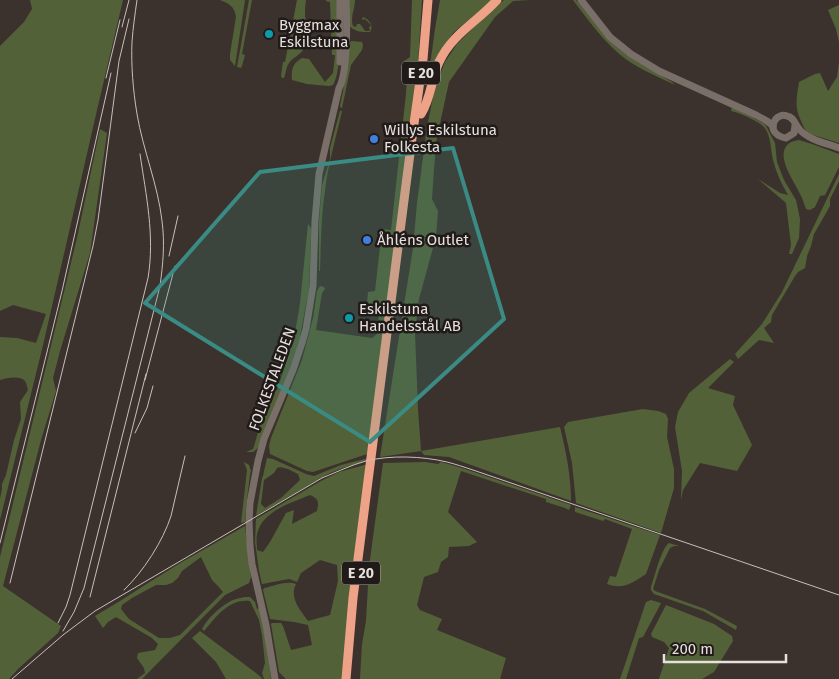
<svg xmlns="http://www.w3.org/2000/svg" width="839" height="679" viewBox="0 0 839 679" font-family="'Fira Sans',sans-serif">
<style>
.green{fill:#536139;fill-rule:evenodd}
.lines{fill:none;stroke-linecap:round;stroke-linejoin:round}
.secondary{stroke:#796e68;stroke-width:7}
.highway{stroke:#eea389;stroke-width:9}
.rail{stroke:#c7bfbc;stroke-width:1}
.marked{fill:#3a8b84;fill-opacity:0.2;stroke:#3a8b84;stroke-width:4;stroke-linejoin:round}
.culture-dot{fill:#0f9aa8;stroke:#201b19;stroke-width:2}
.shop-dot{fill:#3f7fe0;stroke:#201b19;stroke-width:2}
.labels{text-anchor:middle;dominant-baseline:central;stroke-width:5;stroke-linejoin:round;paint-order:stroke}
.shield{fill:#201b19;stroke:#aba5a2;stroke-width:1}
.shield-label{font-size:14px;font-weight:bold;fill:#e7e0dd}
.poi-label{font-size:15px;fill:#e7e0dd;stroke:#201b19;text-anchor:start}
.street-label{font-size:15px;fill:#e7e0dd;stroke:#201b19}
</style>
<rect width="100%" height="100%" fill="#3c322d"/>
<g class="green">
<path d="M30 0H123L97 110 44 341 0 520V499L2 489V484L6 475 14 440 21 419 20 402 28 390C27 387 27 384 25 381 20 375 6 378 0 380V337L17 338 36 343 46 314 13 305 0 311V46L24 22 32 9Z"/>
<path d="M220 0H245L235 66 230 60V54L236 17C234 6 230 4 220 0Z"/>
<path d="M249 0H252L242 54 245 55 242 66 241 68 237 67Z"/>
<path d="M297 0H306C305 5 305 11 305 16 307 27 309 39 304 48 301 55 293 57 289 63 286 67 286 73 284 78H282L281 76 283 62H285Z"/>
<path d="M326 0H338C339 20 343 69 333 85L329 86 307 84 292 80C291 69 293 63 302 58L309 59 325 82 333 73 335 55H332L330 2 326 1Z"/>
<path d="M348 0H355C355 10 350 16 353 26L356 27 357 24H360L365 31H369L370 30 369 28 371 25 365 19 362 20V19L363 17C369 19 374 26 370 32 363 32 353 32 349 25Z"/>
<path d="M412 0H422L418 63 369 454 364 455 313 472 307 471 270 454 269 446 271 438 302 360 313 318 317 291 320 286 324 287 325 289 322 293 316 330 372 338 377 334 379 314 366 312 368 292 375 291 382 229 391 230 406 94 407 77 403 62 410 57Z"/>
<path d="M440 0H492L453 33 438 57 428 80 435 29Z"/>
<path d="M504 0H530L513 1 495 17 449 82 437 137 434 169 432 199 438 211 436 237 419 299 415 333 418 409 421 451 560 427C566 452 571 475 571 501L449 457 424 455 421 451 380 457 413 248 417 203 427 127 435 87 445 62 457 44 482 19Z"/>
<path d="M573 0H576C590 16 601 33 617 47 633 61 654 71 672 82L675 85C659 77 641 70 627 60 605 44 589 21 573 0Z"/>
<path d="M839 5V42L836 29 828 10Z"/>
<path d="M351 41 362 42 363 45 362 50 351 65 342 108H341L340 106 343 91 348 48Z"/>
<path d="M839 62V143L807 133C795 110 795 107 799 82L815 74 820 73 828 91 837 77Z"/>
<path d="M732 107 765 124 775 143 777 162 784 180 796 200 800 219 799 238 792 254H789L791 245 786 203 758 179 780 193 788 195C782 184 777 175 774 163 770 151 772 135 763 126 756 120 740 113 731 111Z"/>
<path d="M340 111H342C336 138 328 164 325 191 321 217 321 245 320 271H319V220L322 185 330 159V148Z"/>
<path d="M100 129 107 133 90 253 60 351 53 378 56 391 41 440 3 586 61 626 58 633 18 669 9 679H0V557L77 238Z"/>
<path d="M799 140 812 144 839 154V167L825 195 820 196 815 207 810 210 806 209C804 204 803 199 800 194 795 182 772 153 791 142 793 141 796 141 799 140Z"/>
<path d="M839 174V181L830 199V206L814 234 811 246 807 256 805 268 798 272 795 276 772 315 771 322 764 328 774 343 759 340 738 359 735 354 762 324 782 292Z"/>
<path d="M308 224 311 228V234L309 289 299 342 289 372 258 448 253 452H246L253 449C260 429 263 409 269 389L277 390 294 339 300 303Z"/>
<path d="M730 359 734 362 708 388 735 396 733 405 752 445 737 471 700 463 683 490 681 500 682 471 675 427 678 412 689 393Z"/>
<path d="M643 409 658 411 666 414 668 419 667 437 674 469V488L661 533 576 503 572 463 564 427 568 422Z"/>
<path d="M267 458 273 459 306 474 314 476 341 465 369 458V460L340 469 328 474 256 516 262 478 263 476ZM280 467 288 469 298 474 300 480 281 498 265 508 261 504 264 480 274 473 277 468Z"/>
<path d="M244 462 249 465 251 471 250 475 247 499 245 522 241 523 247 470Z"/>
<path d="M425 462 438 464 441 462 462 468 571 505 569 510 565 508 546 502V499L461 471 448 512 477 542 469 546 449 547 448 557 441 562 438 572 424 577 417 605 420 610 442 619 437 630 506 658 500 679H360L362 644 366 621 369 567 383 463Z"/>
<path d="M368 464 344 679H286L279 672 271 624 272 623H281L283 626 291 650 312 645 308 625 294 622 270 619 263 590 264 588C274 586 287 580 296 584 289 598 300 610 308 621L330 615 338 581 337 565 320 560 301 573 297 582 292 580 289 579 262 584 259 571 255 542 256 519 321 481 339 472ZM310 495C319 499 319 502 317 511L292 524 294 510 286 513 270 542 263 552 257 550C257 545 256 539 257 534 262 511 291 503 310 495Z"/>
<path d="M575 507 660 535 646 574C632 583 624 590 607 584L610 576 616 577 632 529 605 519 603 521 575 512Z"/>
<path d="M245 526 251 577 249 583 225 595 145 676 142 679H137L145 673 144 668 137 658 138 653 155 650 158 644 152 638 116 617 108 622 103 628 95 616 120 601 145 585 182 562ZM201 557 212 580 218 586 223 592 180 635 170 638H159L129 619 121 609 122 605 132 598 156 585H166L172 583 178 578 182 571Z"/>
<path d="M669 543 679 546H674L670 548 659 570 653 589 655 591 705 609 737 626 736 630 703 611 654 594 651 590V587C655 576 661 549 669 543Z"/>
<path d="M245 597H250L255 602 257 609 259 608 267 642 271 679H264L262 673 265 663 262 635 259 620 250 601C229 598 216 617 204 631L202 629C206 620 220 607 229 602 234 599 240 598 245 597Z"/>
<path d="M651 600 661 603 659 607 643 637 639 638 626 679H620L646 602Z"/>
<path d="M666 605 714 624 732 636 733 641 714 672 702 679H659L669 648 664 642 652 637 651 634Z"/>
<path d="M200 631 256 673 262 678 261 679H226L216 662 192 638Z"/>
</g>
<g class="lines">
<g class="secondary">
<path d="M340 0V62"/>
<path d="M581 0 610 37 631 54 659 71 756 115 767 121 773 126"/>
<path d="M795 125 794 133 786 138C778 137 770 131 774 122 776 117 782 114 787 116 794 117 795 125 800 130 809 140 826 143 839 148"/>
<path d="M275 679 266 625 252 564 250 546 249 521 250 503 258 461 264 439 293 370 302 343 306 329 313 286 315 221 319 174 339 88C348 73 347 19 346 0"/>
</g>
<g class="highway">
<path d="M421 114C431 99 431 79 439 62 452 34 477 22 497 0"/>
<path d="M346 679 353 598 412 138 423 59 428 0"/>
</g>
<g class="rail">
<path d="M122 27 129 0"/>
<path d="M106 78 120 20"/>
<path d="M169 256 178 216"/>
<path d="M145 380 175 266"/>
<path d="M135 433 147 408 153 386"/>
<path d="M0 543 62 291 111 73"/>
<path d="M10 583 93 246 98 220 119 61 129 19"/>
<path d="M124 590C143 572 163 541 171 516 176 496 180 476 185 456"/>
<path d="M90 597 146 374"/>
<path d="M58 623 66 607 70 595 148 278C155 236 146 195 140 154"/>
<path d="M63 631 74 612 84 588 160 286C163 264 165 243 162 221 158 185 143 150 137 114 133 90 131 65 132 42 133 28 135 14 137 0"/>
<path d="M12 679 63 635 95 611 322 478C337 472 351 465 366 461 390 455 422 456 447 462 455 464 464 467 473 470L839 595"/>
</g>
</g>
<path class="marked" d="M453 148 504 319 370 442 145 303 260 172Z"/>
<g class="culture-dot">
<circle cx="269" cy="34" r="5"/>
<circle cx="349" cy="318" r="5"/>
</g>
<g class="shop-dot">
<circle cx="374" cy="139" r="5"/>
<circle cx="367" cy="240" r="5"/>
</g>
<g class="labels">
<g class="shield">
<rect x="402" y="61.5" width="38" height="23" rx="4"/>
<rect x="342" y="561.5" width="38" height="23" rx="4"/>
</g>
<g class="shield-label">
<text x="421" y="73">E 20</text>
<text x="361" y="573">E 20</text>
</g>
<g class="poi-label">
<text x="279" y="25">Byggmax<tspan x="279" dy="17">Eskilstuna</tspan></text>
<text x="384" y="130">Willys Eskilstuna<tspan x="384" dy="17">Folkesta</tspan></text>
<text x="377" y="240">Åhléns Outlet</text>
<text x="359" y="309">Eskilstuna<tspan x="359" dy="17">Handelsstål AB</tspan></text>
</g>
<g class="street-label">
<text transform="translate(272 379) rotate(-70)">FOLKESTALEDEN</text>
</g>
</g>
<path d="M664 654v8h122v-8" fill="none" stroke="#e7e0dd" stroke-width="2.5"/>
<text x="672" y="654" font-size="15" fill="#e7e0dd" stroke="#201b19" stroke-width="4" paint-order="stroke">200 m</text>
</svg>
